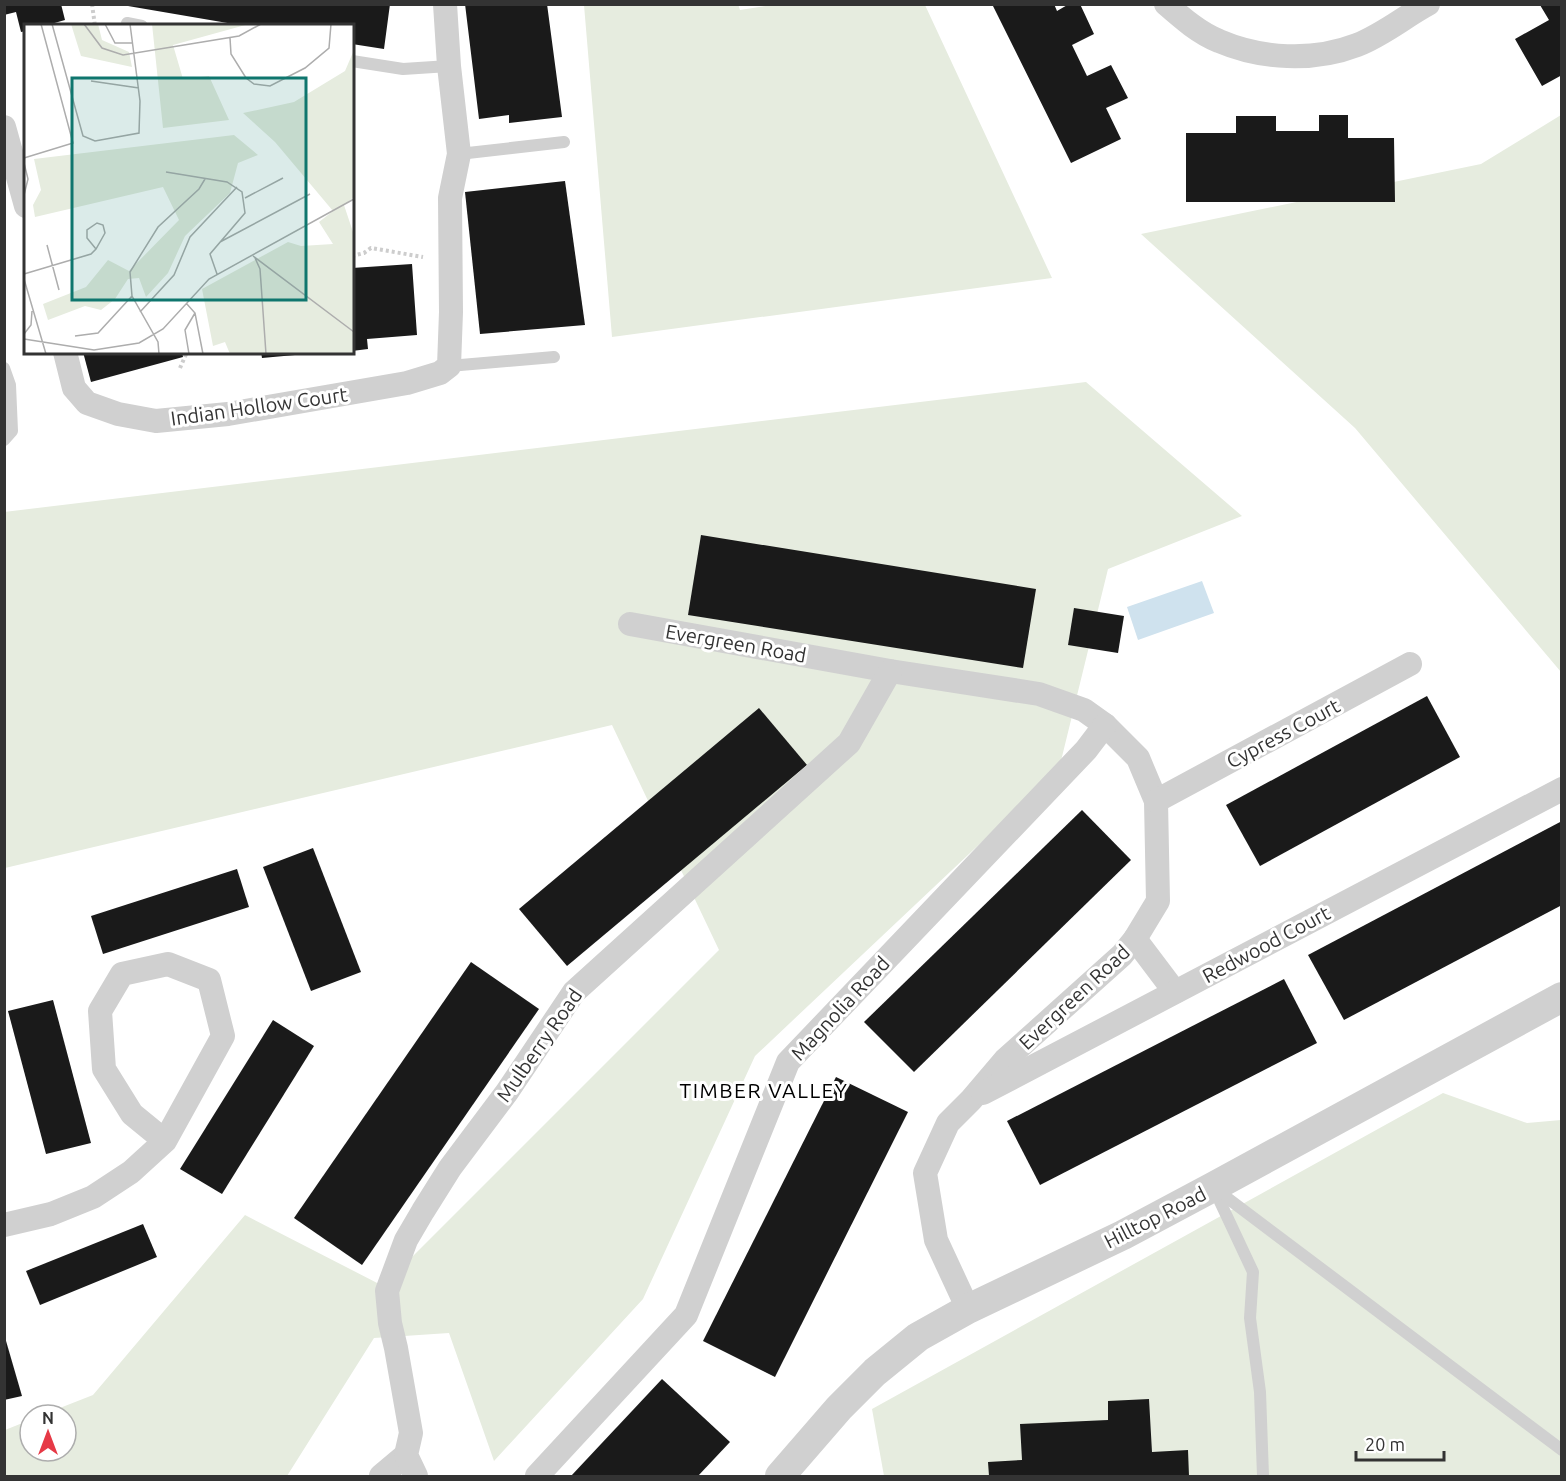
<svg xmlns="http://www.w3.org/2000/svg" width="1566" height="1481" viewBox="0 0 1566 1481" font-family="Ubuntu,sans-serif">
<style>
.green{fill:#e6ecdf}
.water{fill:#cfe2ee}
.building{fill:#1a1a1a}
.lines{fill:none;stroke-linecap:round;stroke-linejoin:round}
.path{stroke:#cdcdcd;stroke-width:4;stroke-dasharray:3 3;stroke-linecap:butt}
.service{stroke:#d0d0d0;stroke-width:12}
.minor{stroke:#d0d0d0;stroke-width:24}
.tertiary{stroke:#d0d0d0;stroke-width:30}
.labels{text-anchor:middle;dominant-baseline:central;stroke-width:6;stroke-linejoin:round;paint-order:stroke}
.street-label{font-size:20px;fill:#333;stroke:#fff}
.neighbourhood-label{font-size:21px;letter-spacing:1.5px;fill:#000;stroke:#fff}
.inset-road{fill:none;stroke:#adadad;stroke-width:1.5}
.view{fill:#0f766e;fill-opacity:0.15;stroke:#0f766e;stroke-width:3}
.inset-edge{fill:none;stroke:#333;stroke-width:3}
</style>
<rect width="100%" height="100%" fill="#fff"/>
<g class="green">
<path d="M738 4 740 10 779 4 925 5 1052 278 612 337 584 5Z"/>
<path d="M1561 115V672L1355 428 1141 234 1481 164Z"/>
<path d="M1086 382 1242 516 1108 569 1059 769 755 1056 643 1299 494 1461 449 1333 374 1338 287 1476H5V1430L30 1420V1451H66V1415H42L93 1395 245 1215 383 1286 719 950 612 725 5 868 4 512Z"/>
<path d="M1443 1093 1527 1123 1561 1120V1476H884L872 1409Z"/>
</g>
<path class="water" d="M1202 581 1214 613 1138 640 1127 607Z"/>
<g class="building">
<path d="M4 4H61L65 20 44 26H26V31L21 32 16 12 4 15Z"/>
<path d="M128 4H390L384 49 352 44V26H245L128 6Z"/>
<path d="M465 4H547L562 117 509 123V115L479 119Z"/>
<path d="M992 4H1054L1057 11 1069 4H1080L1094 34 1072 45 1087 76 1111 65 1128 98 1106 108 1121 139 1071 163Z"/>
<path d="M1540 5H1562V75L1542 86 1515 39 1549 20Z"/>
<path d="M1319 115H1348V138H1394L1395 202H1186V133H1236V116H1276V131H1319Z"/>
<path d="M565 181 585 325 480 334 465 192Z"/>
<path d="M412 264 417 335 367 339 368 349 352 351V268Z"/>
<path d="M83 352H182L183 357 91 382Z"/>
<path d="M261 352H306V354L262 358Z"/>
<path d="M701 535 1036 589 1023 668 688 615Z"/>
<path d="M1074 608 1124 616 1118 653 1068 645Z"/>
<path d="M1427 696 1460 757 1260 866 1226 805Z"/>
<path d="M759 708 807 765 567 966 519 909Z"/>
<path d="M1082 810 1131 860 914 1072 864 1022Z"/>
<path d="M1562 821V905L1344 1020 1308 955Z"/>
<path d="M313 848 361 972 311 991 263 867Z"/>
<path d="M237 869 249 907 103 954 91 916Z"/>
<path d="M471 962 539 1009 362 1265 294 1218Z"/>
<path d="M1284 979 1317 1043 1040 1185 1007 1121Z"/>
<path d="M53 1000 91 1143 46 1154 8 1011Z"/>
<path d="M273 1020 314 1046 222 1194 180 1169Z"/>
<path d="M836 1077 908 1112 775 1377 703 1341Z"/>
<path d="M143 1224 157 1257 40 1305 26 1271Z"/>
<path d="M4 1334 22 1396 4 1400Z"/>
<path d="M662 1379 730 1442 698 1476H571Z"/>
<path d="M1149 1399 1152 1452 1188 1450 1189 1476H989L988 1462 1022 1460 1020 1424 1108 1420V1401Z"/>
</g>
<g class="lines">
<g class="path">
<path d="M92 4 95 26"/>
<path d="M352 256 364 253 371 248 423 257"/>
<path d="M180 368 187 352"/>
</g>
<g class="service">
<path d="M127 23 142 26"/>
<path d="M352 61 403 69 449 66"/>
<path d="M459 154 564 142"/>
<path d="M449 366 554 357"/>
<path d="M4 368 10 385 12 431 4 440"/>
<path d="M1214 1188 1562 1450"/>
<path d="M1215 1191 1253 1272 1250 1318 1260 1392 1263 1476"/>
</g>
<g class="minor">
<path d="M1166 4C1182 18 1199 33 1219 41 1261 59 1313 62 1357 45 1383 35 1404 17 1428 4"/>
<path d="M4 127 26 206"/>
<path d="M65 352 74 388 87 403 118 414 156 421 228 414 407 383 440 373 449 366 451 312 450 198 459 154 449 66 445 4"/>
<path d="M630 624 890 671 1039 694 1084 710 1105 725 1138 758 1156 801 1158 901 1135 939 1122 955 1005 1060 971 1100 948 1123 925 1173 936 1240 968 1309"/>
<path d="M1156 801 1410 664"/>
<path d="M1135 939 1175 992"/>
<path d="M983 1093 1562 789"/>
<path d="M4 1225 51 1214 93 1197 131 1172 165 1141 223 1036 209 980 168 964 122 974 100 1011 104 1069 132 1114 165 1141"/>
<path d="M381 1476 406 1455"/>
<path d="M416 1476 406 1455 411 1433 396 1348 390 1323 387 1291 406 1240 423 1211 450 1168 507 1092 574 992 849 743 890 671"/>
<path d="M537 1476 686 1315 788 1062 1086 750 1105 725"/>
</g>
<path class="tertiary" d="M780 1476 839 1408 875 1372 918 1337 968 1309 1123 1235 1213 1187 1562 997"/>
</g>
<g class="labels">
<g class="street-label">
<text transform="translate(259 406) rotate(-8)">Indian Hollow Court</text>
<text transform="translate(736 643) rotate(10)">Evergreen Road</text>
<text transform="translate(1283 733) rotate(-28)">Cypress Court</text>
<text transform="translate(1266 944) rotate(-28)">Redwood Court</text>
<text transform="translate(1074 997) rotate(-43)">Evergreen Road</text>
<text transform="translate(840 1008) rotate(-47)">Magnolia Road</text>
<text transform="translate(539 1045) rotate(-55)">Mulberry Road</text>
<text transform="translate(1155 1217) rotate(-27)">Hilltop Road</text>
</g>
<g class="neighbourhood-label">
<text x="764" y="1090">TIMBER VALLEY</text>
</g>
</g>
<g transform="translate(24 24)">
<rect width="330" height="330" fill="#fff"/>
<path d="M47 0H74L78 16 105 28 108 43 57 32ZM128 0H225L149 21 159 55 185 52 205 96 139 104ZM330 26V173L320 181 330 211V330H206L201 318 189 322 178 265 264 218 277 222 309 220 295 198 309 187 251 118 219 89 270 78 321 47ZM210 111 234 131 214 139 206 169 161 212 144 249 122 273 115 254 104 255 91 275 77 286 61 282 24 296 19 280 62 263 84 236 105 247 155 196 139 163 11 193 9 181 17 166 10 135Z" fill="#e6ecdf"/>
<path class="inset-road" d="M28 0 59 112 71 117 115 109 116 77 106 0M60 0 78 24 99 31 215 12 237 0M81 0 91 19H108M206 14 207 30 222 54 230 60 246 62 281 44 305 24 307 0M67 57 115 64M0 134 49 119 17 0M0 139 4 155 0 171M142 148 203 158 218 168 221 189 186 230 193 250M221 174 259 154M196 218 286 170M23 221 35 266M229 232 330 308M231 234 236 245 242 330M0 250 67 230 72 225 81 209 79 201 73 199 63 206V214L72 225M0 255 22 330M162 279 171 289 179 330M116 288 150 251 166 213 213 163M0 310 7 301 8 287M51 312 74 309 108 272M0 315 70 326 115 319 139 305 185 255 330 175M135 330 134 318 108 272 106 248 134 203 175 165 181 155M165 330 161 306 171 289"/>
<path class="view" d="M48 54H282V276H48Z"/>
<rect width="330" height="330" class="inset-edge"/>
</g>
<rect width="1566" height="1481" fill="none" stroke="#333333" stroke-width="12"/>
<g transform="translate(48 1433)"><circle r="28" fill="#ffffff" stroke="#adadad" stroke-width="1.5"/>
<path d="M0-4.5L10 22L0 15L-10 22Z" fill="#e63946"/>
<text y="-9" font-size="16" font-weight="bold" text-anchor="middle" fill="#333333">N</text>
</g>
<path d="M1356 1451v9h88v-9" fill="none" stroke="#333333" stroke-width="3"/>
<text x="1365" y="1451" font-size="18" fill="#333333" stroke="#ffffff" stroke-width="4.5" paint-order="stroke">20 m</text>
</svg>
